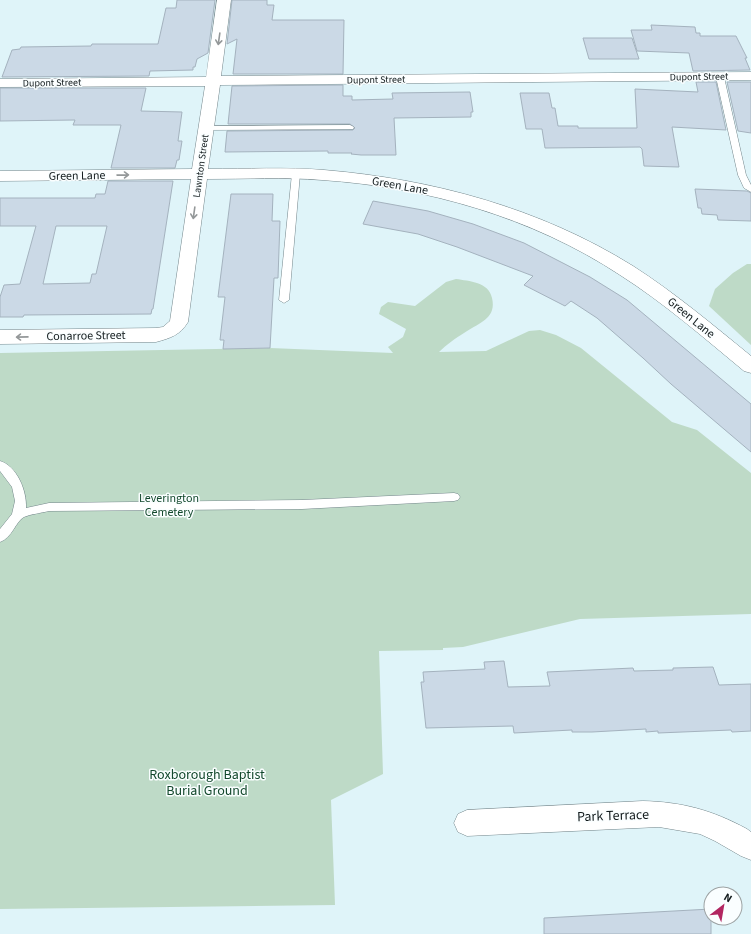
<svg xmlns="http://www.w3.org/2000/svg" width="751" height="934" viewBox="0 0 751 934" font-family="'Source Sans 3',sans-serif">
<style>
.green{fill:#bedac7}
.building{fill:#cbd9e6;stroke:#a4b2be;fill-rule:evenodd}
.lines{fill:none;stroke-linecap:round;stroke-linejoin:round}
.service-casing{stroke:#74868b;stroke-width:1}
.minor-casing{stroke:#74868b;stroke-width:1}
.service{fill:#fff;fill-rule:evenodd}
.minor{fill:#fff;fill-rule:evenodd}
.oneway{stroke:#949899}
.labels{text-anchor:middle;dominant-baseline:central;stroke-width:3;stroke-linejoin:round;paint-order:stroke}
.far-street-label{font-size:10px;fill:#121a1c;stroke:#fafeff}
.street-label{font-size:12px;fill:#121a1c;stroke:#fafeff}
.park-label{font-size:12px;fill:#12482c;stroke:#fafeff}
.near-park-label{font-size:14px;fill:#12482c;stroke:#fafeff}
.near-street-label{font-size:14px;fill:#121a1c;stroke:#fafeff}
</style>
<rect width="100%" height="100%" fill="#dff4f9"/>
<g class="green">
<path d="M747 264H751V345L709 306 715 289 733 273Z"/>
<path d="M456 279C469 281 489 282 492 298 497 319 478 323 464 333 456 338 446 345 439 352L486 351 529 331 540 330 556 335 581 348 672 422 697 430 751 473V614L580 619 463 647 443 648V650L379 651 383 774 331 800 335 905 0 909V353L270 348 393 353 388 347 403 337 406 329 379 314 381 307 388 302 415 306 446 282Z"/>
</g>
<g class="building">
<path d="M177 0H215L208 53 197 59 195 67H193V70L150 71 149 76 2 77 12 50 20 49 21 47 91 46 92 44H158L166 8H176Z"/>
<path d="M232 0H267V5H274L272 20H344L343 74H233L237 39 227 44Z"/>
<path d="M651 25 695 27 696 33H700V36H736L747 58H745L750 70 693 71 689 53 637 51 631 30H652Z"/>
<path d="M583 38H632L639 59H589Z"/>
<path d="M696 82H716L726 130 672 127 679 167 644 166 642 149 640 147 545 148 542 129H526L520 93H549L552 108H555L558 126H578V128H637L635 89 698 92Z"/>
<path d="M727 82H751V133L738 131Z"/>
<path d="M343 85V96H352V100L393 99 392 93 470 92 473 112H471V117L394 118 396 155H361L351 154 352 153H328V151L225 152 227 131 353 130 355 128 350 124H228L232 86Z"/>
<path d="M0 88H146L141 111 182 112 178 141H182L179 160H177L175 168H111L121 125H73L75 120 0 121Z"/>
<path d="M108 181H173L153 309H152L151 314 24 315 23 317H0V297L4 285 20 284 36 226H0V198H95L96 194H105ZM56 226H107L96 274H92L90 283 43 284Z"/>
<path d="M695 189 747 191 751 193V221L718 220 717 215 702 214 701 208H698Z"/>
<path d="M231 194H273L272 221H280L278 278H274L270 348 223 349 224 340H220L225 297H218Z"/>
<path d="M373 201 428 211 473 224 524 243 590 277 627 300 751 404V452L671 384 643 358 597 318 571 301 565 306 524 285 533 276 457 247 418 234 363 224Z"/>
<path d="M504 661 508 687 550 686 547 672 633 668 634 671 673 670V668L713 667 719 685 751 684V731L732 732 731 730 658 733V731L646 732V729L592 732H572V730L514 733 513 726 426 728 421 682H424L423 672 485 669 484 662Z"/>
<path d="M711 909V934H544V918Z"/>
</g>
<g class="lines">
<g class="service-casing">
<g id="service">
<path d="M717 75H723L724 77 746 175 751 185V192L744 188 738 175 716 77Z"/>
<path d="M350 125 354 127 353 129 206 130 202 128 206 126Z"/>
<path d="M296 171 300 174 289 300 284 303 279 300 292 174Z"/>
<path d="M0 461C17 466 27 491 26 508L49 503 302 500 454 493 458 494 460 497 458 500 454 501 302 509 49 511C41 513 31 514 24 517 16 521 12 538 0 542V529L12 514 15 501 12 487 0 471Z"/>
</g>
</g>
<g class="minor-casing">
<g id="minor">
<path d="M217 0H231L221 76 751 72V80L220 85 208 169C247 169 286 167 324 170 432 179 540 208 633 266 675 293 713 325 751 356V373L744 371C704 338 664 303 620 275 532 217 426 187 322 180 284 177 245 179 207 179L188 322C180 335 171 338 156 342L0 344V330L156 328 163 327 170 321 191 179 0 181V171L192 169 205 86 0 87V79L206 77Z"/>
<path d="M643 801C682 802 712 810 747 829L751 832V860L741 856 715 841 700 834 659 827 467 836 458 832 454 823 458 814 467 810Z"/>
</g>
</g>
<use href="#service" class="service"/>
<use href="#minor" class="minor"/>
</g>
<defs><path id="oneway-shaft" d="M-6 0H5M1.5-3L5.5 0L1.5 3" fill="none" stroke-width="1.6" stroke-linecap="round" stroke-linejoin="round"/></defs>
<g class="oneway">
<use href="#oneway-shaft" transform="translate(219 39) rotate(98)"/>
<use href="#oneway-shaft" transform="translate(123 175) rotate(-1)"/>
<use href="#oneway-shaft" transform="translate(194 213) rotate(98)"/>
<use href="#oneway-shaft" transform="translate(22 337) rotate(179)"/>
</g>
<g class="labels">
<g class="far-street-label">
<text transform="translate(699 77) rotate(-1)">Dupont Street</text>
<text transform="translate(376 80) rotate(-1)">Dupont Street</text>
<text transform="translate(52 83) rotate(-1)">Dupont Street</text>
<text transform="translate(201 166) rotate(-82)">Lawnton Street</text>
</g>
<g class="street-label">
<text transform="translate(77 176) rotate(-1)">Green Lane</text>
<text transform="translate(400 186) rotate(10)">Green Lane</text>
<text transform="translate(691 318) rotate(39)">Green Lane</text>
<text transform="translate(86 336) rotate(-1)">Conarroe Street</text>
</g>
<g class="park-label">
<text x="169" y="498">Leverington<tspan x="169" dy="14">Cemetery</tspan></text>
</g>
<g class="near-park-label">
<text x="207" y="775">Roxborough Baptist<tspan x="207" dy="16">Burial Ground</tspan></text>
</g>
<g class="near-street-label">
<text transform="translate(613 816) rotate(-2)">Park Terrace</text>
</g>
</g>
<g transform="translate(723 906) rotate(31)"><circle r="19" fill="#fafeff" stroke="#9da3a4"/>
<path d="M0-3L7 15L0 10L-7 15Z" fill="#b22661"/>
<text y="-6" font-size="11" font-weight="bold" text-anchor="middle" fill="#121a1c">N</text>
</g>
</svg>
